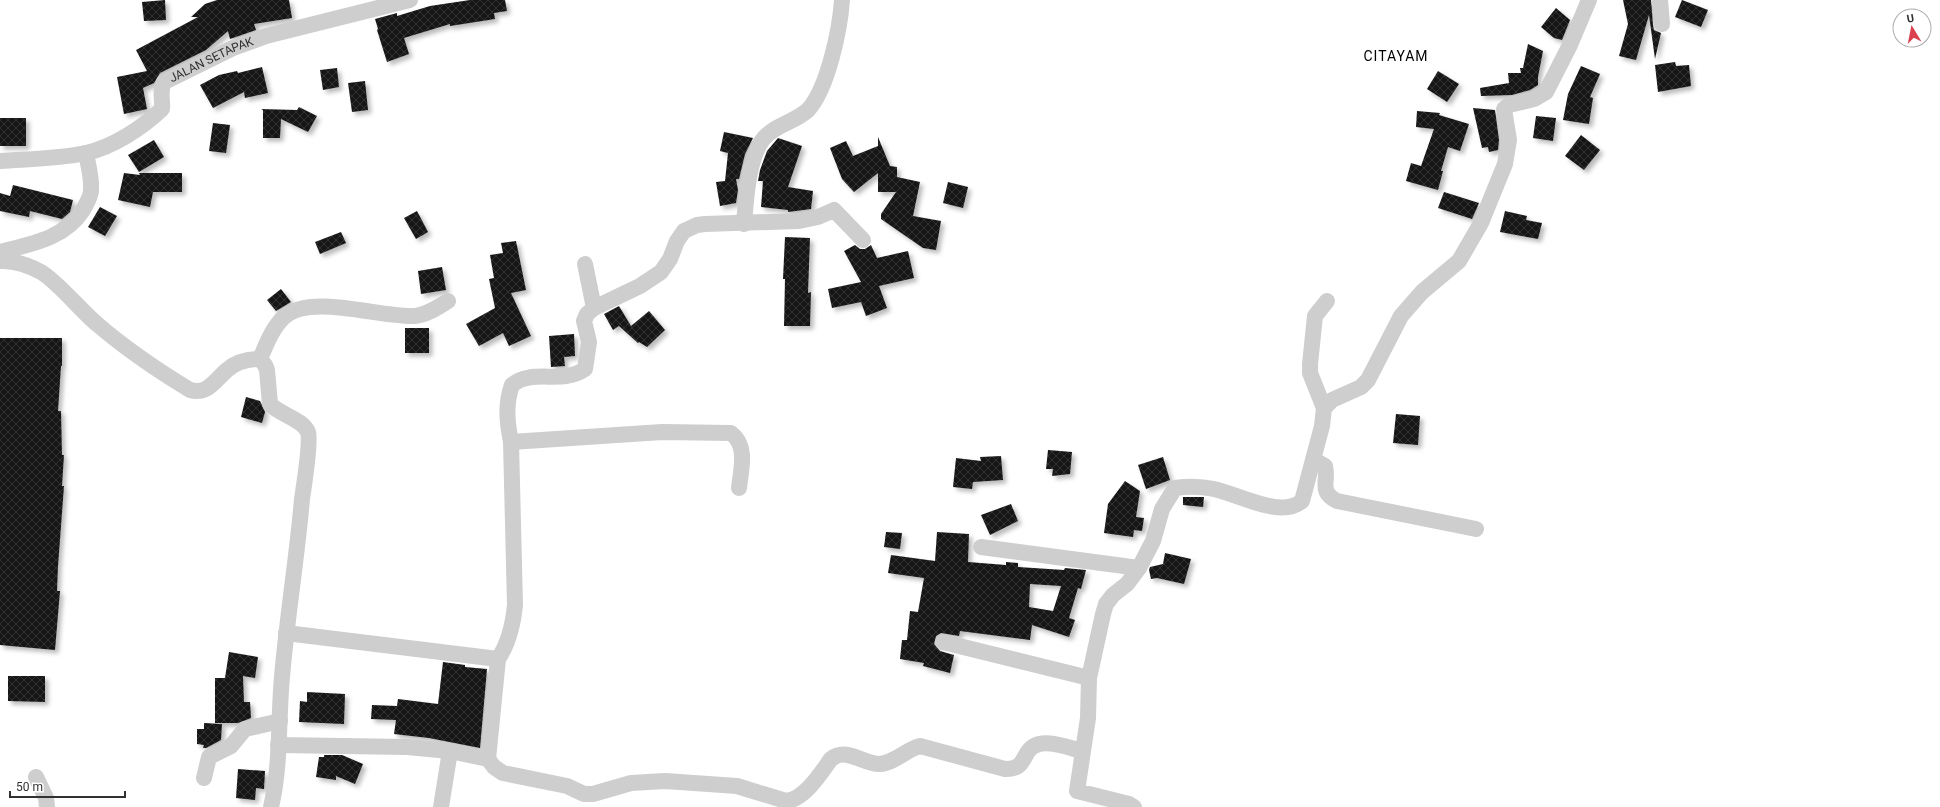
<svg xmlns="http://www.w3.org/2000/svg" width="1940" height="807" viewBox="0 0 1940 807" font-family="Roboto,sans-serif">
<style>
.building{fill:url(#building-cross-hatch);fill-rule:evenodd;filter:url(#shadow)}
.lines{fill:none;stroke-linecap:round;stroke-linejoin:round}
.minor{stroke:#cecece;stroke-width:16}
.labels{text-anchor:middle;dominant-baseline:central;stroke-width:4;stroke-linejoin:round;paint-order:stroke}
.street-label{font-size:12px;fill:#313131;stroke:#fff}
.quarter-label{font-size:14px;letter-spacing:1px;fill:#000;stroke:#fff}
</style>
<defs>
<pattern id="building-cross-hatch" width="8" height="8" patternUnits="userSpaceOnUse"><rect width="8" height="8" fill="#181818"/><path d="M0 0l8 8M0 8l8-8" fill="none" stroke="#313131"/></pattern>
<filter id="shadow"><feDropShadow dx="3.5" dy="3.5" stdDeviation="2" flood-color="#0004"/></filter>
</defs>
<rect width="100%" height="100%" fill="#fff"/>
<g class="building">
<path d="M165 0 166 20 144 21 142 2Z"/>
<path d="M217 0H289L292 18 254 24 256 30 230 39 228 31 206 50 160 73 154 83 143 88 147 109 124 114 117 77 147 71 136 50 198 17H191L205 4Z"/>
<path d="M470 0H505L507 11 494 13 495 19 450 26V24L404 38 409 54 387 62 377 30 378 29 375 19 397 13V16L430 6Z"/>
<path d="M1623 0H1651L1653 25 1654 30 1661 33 1655 59 1649 15 1636 60 1619 56 1628 24Z"/>
<path d="M1682 0 1708 10 1701 27 1675 17Z"/>
<path d="M1556 8 1570 20 1562 40 1554 38 1541 27Z"/>
<path d="M1528 44 1543 51 1538 77V85L1530 90 1512 95 1481 96 1480 88 1509 83 1508 73H1521L1520 68H1523Z"/>
<path d="M1675 62 1676 66 1689 65 1691 86 1658 92 1655 65Z"/>
<path d="M1581 66 1600 74 1590 97 1593 98 1589 124 1563 120 1568 94Z"/>
<path d="M262 67 268 93 245 98 244 92 213 108 200 85 219 75 237 71 238 73Z"/>
<path d="M337 68 339 87 323 90 320 70Z"/>
<path d="M1438 71 1459 84 1447 102 1427 89Z"/>
<path d="M365 81 368 110 352 112 348 83Z"/>
<path d="M299 107 317 116 308 132 281 119 280 138H263V110L261 109 297 110Z"/>
<path d="M1473 108 1495 110 1499 140 1498 150 1489 152 1488 147 1482 148Z"/>
<path d="M1417 111 1440 113 1439 115 1469 124 1460 151 1448 147 1441 171H1443L1438 190 1406 181 1411 163 1421 166 1434 129 1416 127Z"/>
<path d="M1536 116 1556 118 1553 141 1533 138Z"/>
<rect x="0" y="118" width="26" height="28"/>
<path d="M213 123 230 125 226 153 209 151Z"/>
<path d="M724 132 753 138 745 154 739 179H736L738 190 736 203 720 206 716 182 725 181 728 153 720 151Z"/>
<path d="M1581 135 1600 150 1584 170 1565 156Z"/>
<path d="M878 137 890 166 897 167V177L920 182 913 216 941 221 936 250 923 248 881 219V214L896 192H878V173L854 192 842 179 830 148 846 141 853 156 878 146Z"/>
<path d="M778 138 802 146 788 187 813 191 811 209 788 212V210L761 207 763 181H758L760 170 767 151Z"/>
<path d="M154 140 164 157 139 172 128 155Z"/>
<path d="M124 173 140 175 139 173H182V192H153L150 207 118 200Z"/>
<path d="M948 182 968 187 963 208 943 203Z"/>
<path d="M13 185 73 200 70 212 62 219 30 211 29 217 0 211V193L10 196Z"/>
<path d="M1444 192 1479 203 1472 219 1438 208Z"/>
<path d="M100 207 117 216 105 236 88 227Z"/>
<path d="M417 211 428 232 416 239 404 218Z"/>
<path d="M1505 211 1527 216 1526 220 1542 223 1538 239 1500 232Z"/>
<path d="M341 232 346 243 320 254 315 242Z"/>
<path d="M785 237 810 238 808 293 811 292 810 326H784L785 279H783Z"/>
<path d="M516 241 526 290 511 293 531 336 509 346 503 333 479 346 466 324 495 308 489 279 494 278 490 255 503 253 501 243Z"/>
<path d="M855 245 860 249H865L871 245 877 258 908 251 914 278 879 286 887 308 866 316 861 302 832 308 828 289 861 282 844 251Z"/>
<path d="M442 267 446 290 421 294 418 271Z"/>
<path d="M281 289 291 302 276 311 267 300Z"/>
<path d="M619 306 631 326 649 311 665 330 647 347 639 342 638 343 619 326 613 330 604 314Z"/>
<rect x="405" y="328" width="24" height="25"/>
<path d="M574 334 575 356 564 357 565 366 551 367 549 336Z"/>
<path d="M0 338H62V366H61L58 411H61L62 455H64L62 486H64L58 566 57 591H60L55 650 0 645Z"/>
<path d="M246 397 260 401 265 412 262 423 241 417Z"/>
<path d="M1396 414 1420 416 1418 445 1393 443Z"/>
<path d="M1048 450 1072 452 1070 474 1052 476 1053 469H1046Z"/>
<path d="M1001 456 1003 480 973 482 972 489 953 487 956 458 981 461 980 457Z"/>
<path d="M1163 457 1170 480 1146 489 1138 465Z"/>
<path d="M1125 481 1140 491 1136 517 1144 518 1142 531 1134 530 1133 537 1104 533 1108 504Z"/>
<path d="M1183 497H1204L1203 507 1183 505Z"/>
<path d="M1011 504 1018 521 990 535 981 515Z"/>
<path d="M886 532 902 533 900 549 884 547Z"/>
<path d="M937 532 969 534 968 562 1006 565V562L1018 563V567L1064 570 1065 568 1086 570 1081 589 1078 588 1069 618 1075 620 1069 637 1032 625 1030 640 960 631 959 636 941 633 936 636 934 644 940 651 954 655 950 673 923 666 924 663 900 659 902 640H907L910 611 918 612 924 578 888 573 891 555 935 561ZM1030 584 1061 586 1053 611 1029 607Z"/>
<path d="M1165 553 1191 559 1184 584 1157 578 1151 579 1149 570 1150 567 1163 564Z"/>
<path d="M229 652 258 657 255 678 243 676 244 702H250L251 718 238 723H215V678H225Z"/>
<path d="M443 662 465 665V667L487 669 480 748 429 738 394 734 396 720 371 719 372 705 397 706 398 699 438 704Z"/>
<path d="M8 676H45V702L8 701Z"/>
<path d="M307 692 345 694 344 724 299 722 300 701 307 702Z"/>
<path d="M204 723 222 724 221 740 206 748H203L204 745 197 744V729H204Z"/>
<path d="M324 755H342L363 764 355 784 336 776V780L316 777 319 757H324Z"/>
<path d="M238 769 265 771 264 789 256 788 255 800 236 798Z"/>
</g>
<g class="lines">
<g class="minor">
<path d="M1660 0 1662 24"/>
<path id="s1" d="M0 161C28 159 58 159 86 153 113 147 142 128 162 109 163 99 159 92 164 82L233 48 266 36 410 0"/>
<path d="M744 224C746 199 748 158 764 138 775 125 795 122 808 110 828 88 840 29 842 0"/>
<path d="M0 252C31 244 64 239 83 210 86 204 91 197 91 190 92 178 88 165 86 153"/>
<path d="M0 261C14 260 28 265 41 272 59 283 80 310 97 324 126 349 157 370 190 390 208 395 215 380 227 370 236 362 248 359 260 359L265 365 267 370 270 404C280 415 303 419 308 432 311 443 304 485 302 499 297 558 287 617 282 677 278 720 281 765 271 807"/>
<path d="M585 264 594 308"/>
<path d="M260 359C266 345 272 328 284 317 311 293 380 318 415 316 427 315 438 307 448 301"/>
<path d="M1324 408 1310 373V364L1315 316 1327 301"/>
<path d="M511 442 662 432 731 433C748 446 741 469 739 488"/>
<path d="M1314 460 1325 466C1329 482 1318 491 1337 501L1476 529"/>
<path d="M981 547 1139 568"/>
<path d="M286 633 498 659"/>
<path d="M943 642 1089 678"/>
<path d="M278 745 407 747 450 751 488 759 494 767 503 773 567 786 584 794H593L631 783 665 781 737 786 786 801C804 800 821 773 831 759 846 747 862 763 878 764 894 764 905 750 920 746L1005 769C1029 770 1020 749 1039 744 1052 741 1070 748 1082 751"/>
<path d="M488 759 498 659C509 643 513 625 515 605L511 442C507 422 505 405 512 385 532 368 562 385 585 369L589 342 584 321 587 314 594 308 640 286 661 272 670 259 677 241 684 231 697 225 705 224 799 221 818 217 834 210 863 240"/>
<path d="M36 777 46 798 47 807"/>
<path d="M204 778 209 757 231 746 245 729 280 721"/>
<path d="M441 807 450 751"/>
<path d="M1134 807 1129 804 1077 791 1088 718 1089 678 1103 614 1106 604 1113 595 1127 584 1139 568 1153 541 1162 509 1175 488C1188 486 1200 486 1214 489 1238 494 1281 519 1302 501L1322 426 1324 408 1332 400 1361 387 1368 380 1401 316 1422 292 1459 261 1481 223 1505 164 1509 140 1504 109 1509 105 1534 99 1546 92 1570 45 1589 0"/>
</g>
</g>
<g class="labels">
<g class="street-label">
<text stroke="none"><textPath href="#s1" startOffset="255">JALAN SETAPAK</textPath></text>
</g>
<g class="quarter-label">
<text x="1396" y="56">CITAYAM</text>
</g>
</g>
<g transform="translate(1912 28) rotate(350)"><circle r="19" fill="#ffffff" stroke="#adadad"/>
<path d="M0-3L7 15L0 10L-7 15Z" fill="#db404e"/>
<text y="-6" font-size="11" font-weight="bold" text-anchor="middle" fill="#313131">U</text>
</g>
<path d="M10 791v6h115v-6" fill="none" stroke="#313131" stroke-width="2"/>
<text x="16" y="791" font-size="12" fill="#313131" stroke="#ffffff" stroke-width="3" paint-order="stroke">50 m</text>
</svg>
